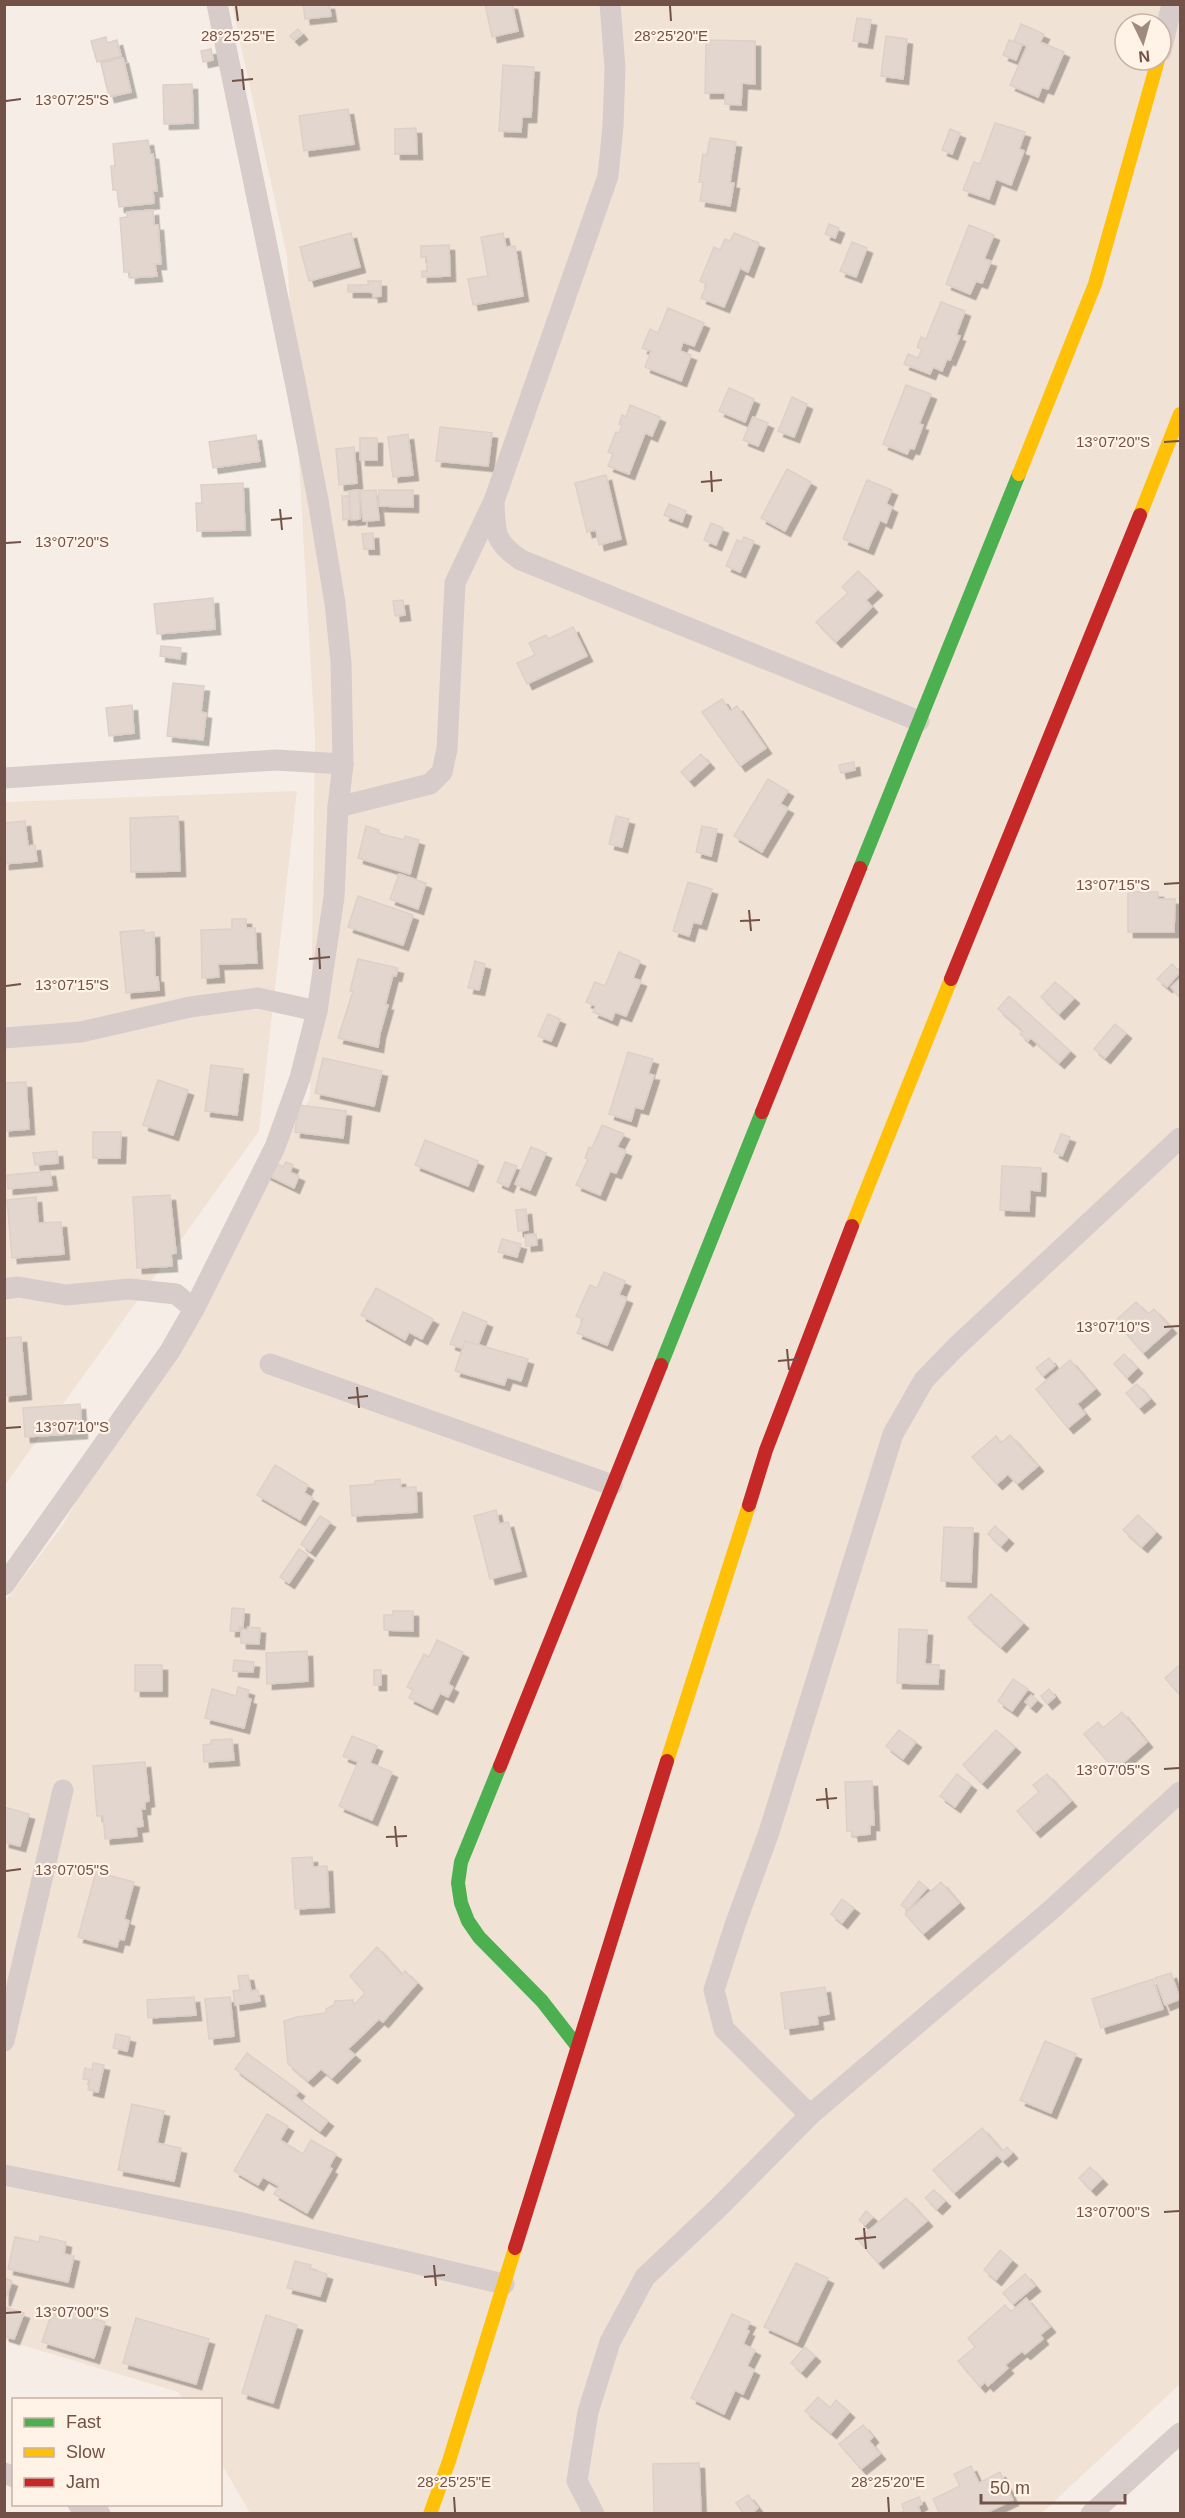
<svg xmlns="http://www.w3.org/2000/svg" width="1185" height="2518" viewBox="0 0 1185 2518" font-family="Arial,sans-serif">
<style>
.residential{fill:#f1e2d6;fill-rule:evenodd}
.building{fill:#e2d6ce;stroke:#ded0c8;stroke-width:1.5;filter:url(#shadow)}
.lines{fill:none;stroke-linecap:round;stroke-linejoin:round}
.street{stroke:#d7ccc9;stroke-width:21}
.fast{stroke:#4caf50;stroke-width:14}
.slow{stroke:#ffc107;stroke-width:14}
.jam{stroke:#c62828;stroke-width:14}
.ticks{fill:none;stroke:#725248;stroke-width:2}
.ticks-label{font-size:15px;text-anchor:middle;fill:#725248;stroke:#fff2e6;stroke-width:4.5;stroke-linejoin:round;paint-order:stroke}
</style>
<defs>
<filter id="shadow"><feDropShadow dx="5.5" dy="5.5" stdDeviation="0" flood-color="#0004"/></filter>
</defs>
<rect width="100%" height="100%" fill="#f6eee6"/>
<g class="residential">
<path d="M232 5H1180V2384L1042 2513H250L221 2463 220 2400 183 2399 178 2392 5 2340 4 1603 62 1526 310 1098 315 739 287 256ZM1125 24H1161V60H1125Z"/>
<path d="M297 791 259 1131 5 1485V802Z"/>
</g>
<g class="building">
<path d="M303 4H329L331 16 305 19Z"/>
<path d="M485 4H512L518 31 492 37Z"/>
<path d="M857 18 871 20 867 43 853 41Z"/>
<path d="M1021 24 1044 34 1040 42 1064 52 1048 89 1042 87 1038 97 1010 85 1027 46 1014 41Z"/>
<path d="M298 29 302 34 294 40 290 36Z"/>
<path d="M886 36 907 39 903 79 881 76Z"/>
<path d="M106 37 107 43 117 40 121 56 97 62 91 41Z"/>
<path d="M706 40 755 41V84L742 83 741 105 725 104V93H705Z"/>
<path d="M1009 40 1022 45 1016 60 1003 55Z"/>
<path d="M211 49 213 60 203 62 201 51Z"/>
<path d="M123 58 131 92 109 97 101 63Z"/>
<path d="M503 65 534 67 531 117H522L521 132 499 131Z"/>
<path d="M192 84 193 123 164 124 163 85Z"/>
<path d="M348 109 354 144 304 151 299 116Z"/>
<path d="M995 123 1025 132 1019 149 1024 151 1011 185 996 179 989 199 963 190 974 162 980 164Z"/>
<path d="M416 128 417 154H395V129Z"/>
<path d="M950 129 960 133 952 154 942 150Z"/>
<path d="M710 138 736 142 730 183H734L730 206 700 201 703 182H699L703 154 707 155Z"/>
<path d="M148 140 150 154H153L157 191H153L154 203 119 207 117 190H113L111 166H115L113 144Z"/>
<path d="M153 210 154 225H158L161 264H155L157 276 130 278V272H124L120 218 127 217V212Z"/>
<path d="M829 224 839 228 835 238 825 234Z"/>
<path d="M969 225 994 235 984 259 991 261 982 283 976 281 970 294 946 284Z"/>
<path d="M351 233 360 267 309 281 300 247Z"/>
<path d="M503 233 506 247 515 246 523 296 473 305 468 279 488 276 481 237Z"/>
<path d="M734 233 759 243 748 272 740 268 724 307 701 298 707 284 700 281 714 247 720 250 725 239 730 241Z"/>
<path d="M852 242 867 248 856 277 840 271Z"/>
<path d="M449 245 450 276 422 277V271H427V257H421V246Z"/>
<path d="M368 281H381V296L373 297V293L369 292H348V285H368Z"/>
<path d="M941 302 965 311 956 335 960 336 950 360 947 359 942 371 933 367 930 374 904 364 908 354 918 358 922 349 917 347 921 337 926 339Z"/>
<path d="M668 308 704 323 694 346 683 342 680 351 691 355 681 381 645 367 651 351 642 348 650 329 658 333Z"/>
<path d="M906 385 931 394 919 424 923 425 914 449 910 448 907 454 883 444Z"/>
<path d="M729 388 754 399 745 422 719 411Z"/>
<path d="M792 397 807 404 794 437 778 431Z"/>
<path d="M630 405 660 417 652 436 645 433 629 474 608 466 613 454 608 452 616 432 619 433 622 425 619 424 622 415 626 417Z"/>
<path d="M753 417 768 423 758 446 743 440Z"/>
<path d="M440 427 492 433 488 466 436 461Z"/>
<path d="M408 434 413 475 393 477 388 437Z"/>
<path d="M256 435 260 461 213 468 209 442Z"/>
<rect x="360" y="438" width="17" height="22"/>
<path d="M354 447 357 483 339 485 336 449Z"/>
<path d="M787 469 811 482 785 531 761 518Z"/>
<path d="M606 475 621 539 599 545 596 530 587 532 575 483Z"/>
<path d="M867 480 892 490 886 504 892 507 886 523 880 520 868 549 843 539Z"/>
<path d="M243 483 245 530 197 531 196 503H202L201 485Z"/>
<path d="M359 490 360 519 351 520 349 491Z"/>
<path d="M376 490 379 520 363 521 360 491Z"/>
<path d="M379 490H413V507L379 506Z"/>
<path d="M342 496H349L350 519 343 520Z"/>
<path d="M669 504 686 511 682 522 664 515Z"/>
<path d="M711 523 723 528 716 545 704 540Z"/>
<path d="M373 533 374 549H364L362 534Z"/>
<path d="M744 537 754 541 740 572 726 566 737 540 742 542Z"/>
<path d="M858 571 877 590 866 600 872 607 836 642 816 622 848 593 842 587Z"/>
<path d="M213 598 215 629 157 634 154 604Z"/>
<path d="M403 600 405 615 395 616 393 601Z"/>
<path d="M573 627 587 656 527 684 517 663 535 655 529 643 546 635 548 639Z"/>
<path d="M161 646 181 648 180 659 160 656Z"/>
<path d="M173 683 204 686 201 712 206 713 203 740 167 736Z"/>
<path d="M722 699 730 711 737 706 766 748 740 766 702 712Z"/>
<path d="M132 705 134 733 109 736 106 708Z"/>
<path d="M701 754 709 763 689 781 681 772Z"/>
<path d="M854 762 855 770 841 773 839 765Z"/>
<path d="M768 779 788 791 780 804 788 808 762 852 734 836Z"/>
<path d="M178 816 180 871 131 872 130 818Z"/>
<path d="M616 816 629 819 622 847 609 844Z"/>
<path d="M25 821 28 846 35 845 37 861 4 864V823Z"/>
<path d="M366 826 379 830 378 833 404 840 405 836 419 840 410 874 358 858Z"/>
<path d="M702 826 717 829 711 856 696 852Z"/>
<path d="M399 874 426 883 418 909 390 899Z"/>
<path d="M688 882 712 889 701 924 693 922 689 936 673 931Z"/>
<path d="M1128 892H1158V899H1175L1174 932H1128Z"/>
<path d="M358 896 413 915 403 945 348 927Z"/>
<path d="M232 919H246V928H255L257 963 218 964 219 977 202 978 201 930 232 929Z"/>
<path d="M144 930V933L154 932 155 977H158L159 990 126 993 120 932Z"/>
<path d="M619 952 640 961 633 978 641 981 626 1016 615 1012 612 1020 593 1012 596 1006 586 1002 595 982 605 986Z"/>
<path d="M358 959 398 968 396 976 393 975 385 1005H388L380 1033 378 1047 338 1038 353 991H350Z"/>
<path d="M475 961 485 964 479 990 468 988Z"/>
<path d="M1172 964 1180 972 1167 987 1157 979Z"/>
<path d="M1180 979V998L1171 987Z"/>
<path d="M1055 982 1074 998 1059 1014 1041 997Z"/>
<path d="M1009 996 1070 1051 1059 1063 1031 1038 1028 1041 1020 1034 1023 1031 998 1009Z"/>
<path d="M548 1014 560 1019 551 1041 538 1036Z"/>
<path d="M1115 1024 1126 1033 1105 1058 1094 1049Z"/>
<path d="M628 1052 653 1059 648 1074 654 1075 643 1109 635 1107 631 1121 609 1114Z"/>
<path d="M323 1058 382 1071 374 1106 315 1093Z"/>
<path d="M211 1065 243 1069 237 1115 205 1111Z"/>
<path d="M158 1080 188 1090 173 1135 143 1125Z"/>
<path d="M26 1082 29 1129 4 1131V1083Z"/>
<path d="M298 1105 346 1111 343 1138 295 1132Z"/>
<path d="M602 1125 624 1134 617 1147 626 1151 616 1173 610 1171 600 1195 576 1185 588 1159 585 1158 589 1147 592 1148Z"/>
<path d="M93 1132H121L120 1158H93Z"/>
<path d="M1061 1134 1070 1137 1062 1156 1054 1152Z"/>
<path d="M425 1140 478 1161 468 1186 415 1165Z"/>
<path d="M531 1147 546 1153 530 1190 515 1184Z"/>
<path d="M57 1151 58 1163 35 1165 33 1153Z"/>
<path d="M271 1161 283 1167 286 1162 293 1165 290 1172 299 1176 294 1188 265 1174Z"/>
<path d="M505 1162 517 1166 508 1187 497 1182Z"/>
<path d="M1002 1166 1041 1168 1040 1191 1030 1190 1029 1211 1000 1210Z"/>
<path d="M50 1171 52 1185 8 1189 7 1175Z"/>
<path d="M170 1195 176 1253 171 1254 172 1266 137 1268 133 1197Z"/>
<path d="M36 1197 38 1223 61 1222 64 1254 12 1258 7 1200Z"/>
<path d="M526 1209 528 1230 518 1231 516 1210Z"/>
<path d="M536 1234 537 1245 526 1246 525 1235Z"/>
<path d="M502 1239 521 1244 517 1257 498 1252Z"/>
<path d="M604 1272 625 1281 619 1295 627 1298 607 1345 577 1333 583 1319 576 1316 590 1285 597 1288Z"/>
<path d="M376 1288 433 1319 422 1339 409 1332 405 1340 361 1315Z"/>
<path d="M1136 1302 1148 1314 1154 1309 1171 1328 1143 1353 1115 1321Z"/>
<path d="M463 1312 487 1322 475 1353 450 1344Z"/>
<path d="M21 1337 26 1394 4 1396V1338Z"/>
<path d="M465 1341 528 1359 521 1381 507 1377 504 1385 455 1371Z"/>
<path d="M1124 1354 1137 1368 1127 1378 1114 1364Z"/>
<path d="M1049 1358 1055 1366 1043 1376 1036 1368Z"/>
<path d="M1070 1360 1095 1389 1077 1404 1085 1414 1068 1428 1036 1389Z"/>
<path d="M1137 1384 1150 1399 1139 1408 1126 1393Z"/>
<path d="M80 1404 82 1433 25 1437 23 1408Z"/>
<path d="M1010 1435 1038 1466 1017 1484 1008 1474 997 1484 972 1457 996 1436 1001 1443Z"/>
<path d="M275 1465 308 1485 304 1493 313 1498 300 1520 257 1495Z"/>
<path d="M400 1479 401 1488 416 1487 417 1512 352 1516 350 1486 375 1484V1481Z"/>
<path d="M496 1510 499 1524 508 1522 521 1571 490 1579 474 1516Z"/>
<path d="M1138 1515 1156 1532 1142 1547 1123 1530Z"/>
<path d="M320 1516 330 1522 310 1551 301 1544Z"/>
<path d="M995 1526 1008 1538 1001 1546 988 1534Z"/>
<path d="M944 1527 973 1528 971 1582 941 1581Z"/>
<path d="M299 1549 308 1555 289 1583 280 1577Z"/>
<path d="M991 1594 1023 1623 1001 1647 968 1618Z"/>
<path d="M232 1608 244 1609 243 1627H239V1631H230Z"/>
<path d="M393 1611H413V1631L384 1630V1615H393Z"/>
<path d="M248 1627 260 1628 259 1644 241 1643V1629L247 1630Z"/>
<path d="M899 1629 927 1630 925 1664 939 1665 938 1684 897 1683Z"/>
<path d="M437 1640 463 1652 448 1684 453 1687 448 1697 440 1693 432 1709 409 1698 413 1690 407 1687 424 1654 429 1657Z"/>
<path d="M307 1651 308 1681 267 1684 266 1653Z"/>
<path d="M234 1660 254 1662 253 1672 233 1671Z"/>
<rect x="135" y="1665" width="27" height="26"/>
<path d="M1180 1665V1695L1165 1678Z"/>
<rect x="374" y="1670" width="7" height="15"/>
<path d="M1013 1679 1028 1689 1012 1711 998 1701Z"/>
<path d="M238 1687 249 1690 247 1698 251 1699 244 1728 205 1718 212 1689 236 1696Z"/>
<path d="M1049 1689 1055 1697 1047 1704 1041 1696Z"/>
<path d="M1031 1695 1037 1700 1031 1707 1025 1702Z"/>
<path d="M1122 1712 1147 1742 1115 1770 1084 1734 1098 1722 1103 1728Z"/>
<path d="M899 1730 916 1742 903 1759 886 1746Z"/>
<path d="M996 1730 1015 1747 982 1783 963 1765Z"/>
<path d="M352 1736 377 1746 370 1763 392 1772 372 1820 339 1806 358 1762 343 1756Z"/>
<path d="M232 1739 234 1760 204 1762 203 1745 211 1744V1740Z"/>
<path d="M145 1762 149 1801 145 1802V1809H141L143 1826 136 1827 137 1836 105 1839 103 1816H97L93 1766Z"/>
<path d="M957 1774 971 1785 955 1807 940 1796Z"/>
<path d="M1047 1774 1071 1801 1035 1832 1017 1811 1039 1792 1033 1785Z"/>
<path d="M872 1781 874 1825H870V1834L853 1836 852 1831H847L845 1782Z"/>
<path d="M4 1807 29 1814 20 1846 4 1842Z"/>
<path d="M312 1857 313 1867 327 1866 329 1907 295 1909 292 1858Z"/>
<path d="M96 1872 134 1882 124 1919 129 1921 124 1940 119 1939 117 1947 78 1937Z"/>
<path d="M919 1881 927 1888 908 1910 901 1905Z"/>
<path d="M941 1882 959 1903 923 1934 905 1914Z"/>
<path d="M842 1899 854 1908 842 1923 831 1914Z"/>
<path d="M377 1947 402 1975 405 1971 417 1983 383 2022 379 2019 348 2049 355 2055 332 2078 321 2069 308 2081 288 2064 284 2021 297 2017 326 2013V2009L334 2005 335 2001 353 2000 354 2005 365 1993 350 1976Z"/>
<path d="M1171 1973 1180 1999 1165 2005 1155 1978Z"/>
<path d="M248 1975 251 1991 258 1990 260 2001 235 2005 233 1991 240 1990 238 1976Z"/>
<path d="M1153 1979 1163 2009 1101 2028 1092 1999Z"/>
<path d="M825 1987 829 2014 817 2016 818 2024 785 2029 781 1993Z"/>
<path d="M194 1997 196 2015 148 2018 147 2000Z"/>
<path d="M230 1997 234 2036 209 2039 205 1999Z"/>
<path d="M116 2034 130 2037 127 2051 113 2048Z"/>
<path d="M1045 2041 1076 2054 1051 2113 1020 2100Z"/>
<path d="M247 2053 299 2091 295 2096 328 2121 320 2131 235 2069Z"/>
<path d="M93 2063 104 2065 98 2092 88 2090 90 2080 83 2079 85 2068 92 2070Z"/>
<path d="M132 2104 164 2111 157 2143 181 2148 174 2181 118 2170Z"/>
<path d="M267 2114 288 2126 280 2140 303 2154 311 2140 336 2154 329 2167 332 2169 307 2213 274 2194 279 2186 263 2177 258 2185 234 2171Z"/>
<path d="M982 2128 1002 2151 1007 2147 1012 2153 1003 2161 997 2155 954 2193 933 2170Z"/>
<path d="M1090 2167 1102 2179 1091 2190 1079 2178Z"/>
<path d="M934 2190 945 2201 937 2209 925 2198Z"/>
<path d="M906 2198 927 2221 878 2263 858 2240Z"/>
<path d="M866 2211 873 2217 865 2225 859 2220Z"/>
<path d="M40 2236 66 2242 64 2254 74 2256 68 2282 8 2269 15 2237 39 2242Z"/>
<path d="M1000 2250 1012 2260 996 2280 984 2270Z"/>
<path d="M295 2261 311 2265 310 2269 327 2274 320 2296 287 2288Z"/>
<path d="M796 2263 828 2278 797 2342 764 2327Z"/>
<path d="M1025 2274 1035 2286 1013 2304 1003 2293Z"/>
<path d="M4 2278 12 2281 5 2300H4Z"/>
<path d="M1026 2298 1050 2327 1040 2335 1043 2339 1025 2354 1022 2351 1005 2365 1008 2368 988 2386 985 2382 980 2387 958 2361 975 2347 968 2338 1005 2305 1011 2312Z"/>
<path d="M54 2306 105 2322 94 2358 42 2342Z"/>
<path d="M4 2307 24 2313 14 2339 4 2336Z"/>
<path d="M732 2314 750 2322 746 2330 749 2331 743 2344 755 2350 747 2366 754 2370 743 2394 735 2390 724 2414 691 2398Z"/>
<path d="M266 2315 297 2325 273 2403 242 2393Z"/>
<path d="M136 2318 209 2339 196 2384 123 2363Z"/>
<path d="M805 2347 815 2356 801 2372 791 2363Z"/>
<path d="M818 2397 830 2408 836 2400 849 2412 831 2433 805 2411Z"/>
<path d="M863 2425 873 2437 869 2441 880 2454 861 2469 839 2444Z"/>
<path d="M699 2463 701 2514H654L653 2464Z"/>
<path d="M971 2466 979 2483 1000 2472 1013 2500 984 2514H940L933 2499 960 2486 954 2474Z"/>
<path d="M748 2495 758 2508 751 2514H744L736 2503Z"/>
<path d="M919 2497 922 2504 918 2506 921 2514H898L904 2511 902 2504Z"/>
</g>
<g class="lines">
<g class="street">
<path d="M610 4 615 68 613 126 608 176 494 501C495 532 494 542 521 560L919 721"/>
<path d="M1161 51 1172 4"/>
<path d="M4 778 276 760 343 764"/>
<path d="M338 807 430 784 442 772 447 749 455 583 493 503"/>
<path d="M4 1038 81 1032 190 1007 258 998 317 1011"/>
<path d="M4 1289 18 1287 66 1295 129 1289 176 1294 194 1309"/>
<path d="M270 1364 612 1485"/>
<path d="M4 1585 170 1351 194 1309 275 1147 300 1078 317 1011 334 897 338 807 343 764 341 662 335 603 318 500 296 386 217 4"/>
<path d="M4 2041 63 1790"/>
<path d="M810 2115 724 2029 714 1990 735 1925 769 1832 893 1434 924 1380 955 1348 1180 1138"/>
<path d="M4 2175 238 2222 504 2284"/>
<path d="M4 2473 14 2477"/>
<path d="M78 2504 100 2514"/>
<path d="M594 2514 577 2481 588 2412 610 2342 645 2277 717 2209 810 2115 1051 1910 1180 1792"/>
<path d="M1091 2514 1180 2433"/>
</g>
<g class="fast">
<path d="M860 868 1019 474"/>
<path d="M661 1365 762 1112"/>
<path d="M500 1766 461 1862 458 1883 461 1903 468 1921 479 1937 542 2001 577 2046"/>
</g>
<g class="slow">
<path d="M1019 474 1095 284 1158 60"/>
<path d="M1140 515 1180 414"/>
<path d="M852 1226 951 979"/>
<path d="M667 1761 749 1505"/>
<path d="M430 2514 449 2461 515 2248"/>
</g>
<g class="jam">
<path d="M951 979 1140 515"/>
<path d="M762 1112 860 868"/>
<path d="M749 1505 766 1450 852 1226"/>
<path d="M500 1766 661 1365"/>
<path d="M515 2248 667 1761"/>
</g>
</g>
<path class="ticks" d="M236 6 238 21M670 6 671 21M242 69 244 90M232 81 253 79M6 101 21 99M1164 442 1179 441M711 471 712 492M701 482 722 480M280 509 282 530M271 520 292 518M6 543 21 542M1164 884 1179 883M749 910 751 931M740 921 760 920M319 948 320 969M309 959 330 957M6 986 21 984M1164 1327 1179 1326M787 1349 789 1370M778 1361 799 1359M357 1387 359 1408M348 1398 368 1396M6 1428 21 1427M1164 1769 1179 1768M826 1788 828 1809M816 1800 837 1798M395 1826 397 1847M386 1837 407 1836M6 1871 21 1869M1164 2212 1179 2211M864 2228 866 2249M855 2239 876 2237M434 2265 436 2286M424 2277 445 2275M6 2313 21 2312M454 2497 455 2512M888 2497 889 2512"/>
<g class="ticks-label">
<text x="238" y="41">28°25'25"E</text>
<text x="671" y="41">28°25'20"E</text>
<text x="72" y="105">13°07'25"S</text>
<text x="1113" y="447">13°07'20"S</text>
<text x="72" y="547">13°07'20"S</text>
<text x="1113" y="890">13°07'15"S</text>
<text x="72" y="990">13°07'15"S</text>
<text x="1113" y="1332">13°07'10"S</text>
<text x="72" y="1432">13°07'10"S</text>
<text x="1113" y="1775">13°07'05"S</text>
<text x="72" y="1875">13°07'05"S</text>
<text x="1113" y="2217">13°07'00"S</text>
<text x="72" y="2317">13°07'00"S</text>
<text x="454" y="2487">28°25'25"E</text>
<text x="888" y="2487">28°25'20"E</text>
</g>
<rect width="1185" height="2518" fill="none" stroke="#725248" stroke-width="12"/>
<rect x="12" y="2398" width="210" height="108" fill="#fff2e6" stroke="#c7b2a7" stroke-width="1.5"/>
<rect x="24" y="2418" width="30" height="9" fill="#4caf50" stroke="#c7b2a7" stroke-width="1.5"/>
<text x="66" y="2428" font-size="18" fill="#725248">Fast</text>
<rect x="24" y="2448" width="30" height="9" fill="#ffc107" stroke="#c7b2a7" stroke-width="1.5"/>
<text x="66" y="2458" font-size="18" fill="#725248">Slow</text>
<rect x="24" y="2478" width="30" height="9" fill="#c62828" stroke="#c7b2a7" stroke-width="1.5"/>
<text x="66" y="2488" font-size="18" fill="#725248">Jam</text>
<g transform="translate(1143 42) rotate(175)"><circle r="28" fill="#fff2e6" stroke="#c7b2a7" stroke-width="1.5"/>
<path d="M0-4.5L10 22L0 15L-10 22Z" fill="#a0897f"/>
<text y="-9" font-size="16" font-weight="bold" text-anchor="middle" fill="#725248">N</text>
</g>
<path d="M981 2494v9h144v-9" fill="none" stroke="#725248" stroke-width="3"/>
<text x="990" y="2494" font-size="18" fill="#725248" stroke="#fff2e6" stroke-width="4.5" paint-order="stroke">50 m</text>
</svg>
